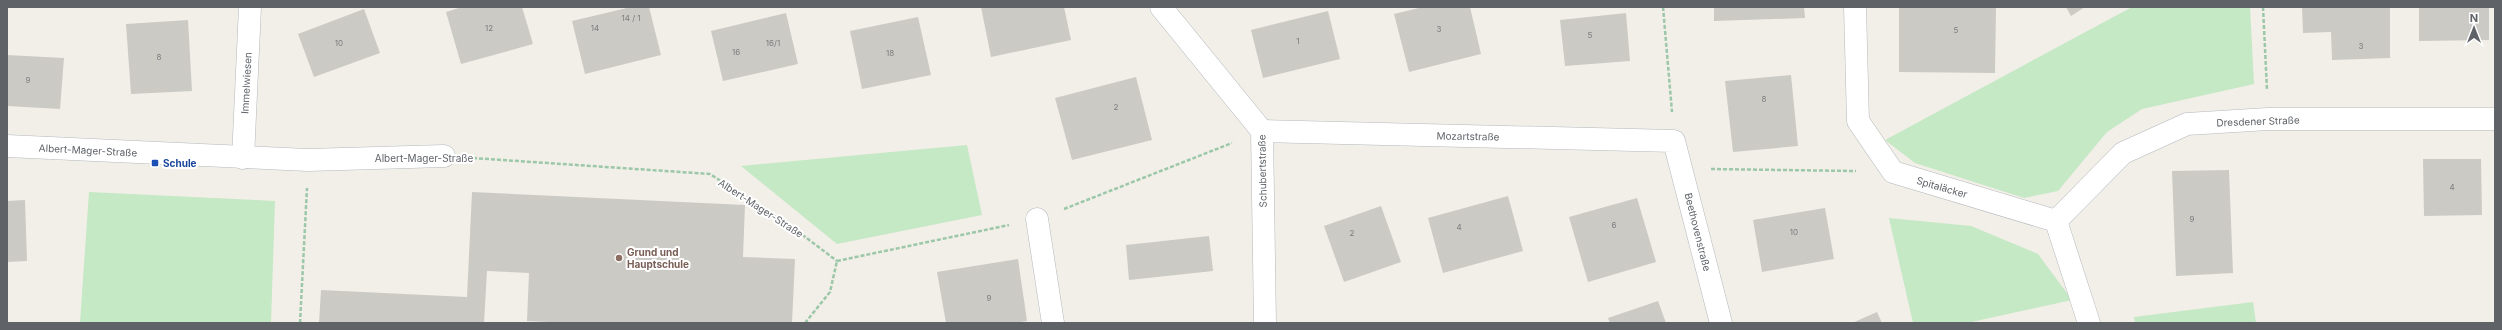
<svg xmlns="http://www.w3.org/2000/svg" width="2502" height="330" viewBox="0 0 2502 330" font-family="Inter,sans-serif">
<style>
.green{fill:#c5e8c5}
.building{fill:#cccac5}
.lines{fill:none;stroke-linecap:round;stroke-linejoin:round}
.street-casing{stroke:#b5b8bc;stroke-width:23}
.path{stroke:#9cc7a9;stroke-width:2.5;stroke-dasharray:4 2;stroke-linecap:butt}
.street{stroke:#fff;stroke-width:22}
.transit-dot{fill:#1a4fb4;stroke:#fff;stroke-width:1.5}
.education-dot{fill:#8d6e63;stroke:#fff;stroke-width:1.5}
.labels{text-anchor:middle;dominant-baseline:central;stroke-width:4;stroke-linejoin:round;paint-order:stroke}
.number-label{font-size:8px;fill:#7a7d7f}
.street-label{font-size:10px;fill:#5f6368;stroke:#fff}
.transit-label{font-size:10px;font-weight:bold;fill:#164399;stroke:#fff;text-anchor:start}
.education-label{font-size:10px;font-weight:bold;fill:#785e54;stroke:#fff;text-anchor:start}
</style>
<rect width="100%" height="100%" fill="#f1efe8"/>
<g class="green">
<path d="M2132 7H2250L2254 84 2142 109 2107 132 2058 191 2024 198 1915 163 1885 140Z"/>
<path d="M967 145 982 215 837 244 741 166Z"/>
<path d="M89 192 275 201 271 323H80Z"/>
<path d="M1889 218 1971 226 2038 254 2072 300 1967 323H1913Z"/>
<path d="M2253 302 2256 323H2135L2134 317Z"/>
</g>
<g class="building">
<path d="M462 7H522L533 44 461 64 446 12Z"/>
<path d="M631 7H649L661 55 585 74 572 21Z"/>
<path d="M981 7H1064L1071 40 991 57Z"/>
<path d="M1423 7H1470L1481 54 1409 72 1394 14Z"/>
<path d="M1714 7H1804L1805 18 1714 21Z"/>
<path d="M1899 7H1996L1995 73 1899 72Z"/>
<path d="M2066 7H2085L2071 16Z"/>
<path d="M2302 7H2390V58L2332 60 2331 32 2303 33Z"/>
<path d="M2419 7H2489V40L2419 41Z"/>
<path d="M364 9 380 53 314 77 298 34Z"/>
<path d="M1328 11 1340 59 1263 78 1251 30Z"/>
<path d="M786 13 798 64 723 81 711 31Z"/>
<path d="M1626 13 1630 61 1565 66 1560 20Z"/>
<path d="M918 17 931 75 862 89 850 31Z"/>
<path d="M188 20 192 91 131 94 126 24Z"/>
<path d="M7 55 64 58 60 109 7 106Z"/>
<path d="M1791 75 1798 146 1733 152 1725 81Z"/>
<path d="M1136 77 1152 140 1072 160 1055 98Z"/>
<path d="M2423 159H2481L2482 215 2424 216Z"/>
<path d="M2229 170 2233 273 2176 276 2172 171Z"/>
<path d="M472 192 745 205 743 257 795 259 792 323H572L527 321 529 273 487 271 484 323H319L321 290 467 297Z"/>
<path d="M1508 196 1523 251 1443 273 1428 218Z"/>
<path d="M1637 198 1656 262 1588 282 1569 217Z"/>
<path d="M25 200 27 261 7 262V201Z"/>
<path d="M1381 206 1401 262 1344 282 1324 226Z"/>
<path d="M1825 208 1834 259 1762 272 1753 220Z"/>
<path d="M1209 236 1213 271 1129 280 1126 245Z"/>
<path d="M1018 259 1027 321 1014 323H946L937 272Z"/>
<path d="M1658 301 1666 323H1610L1608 318Z"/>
<path d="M1877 312 1882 323H1852Z"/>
</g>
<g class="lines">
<g class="street-casing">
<g id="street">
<path d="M1161 7 1262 131 1265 323"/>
<path d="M1855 7 1858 121 1893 172 2056 221 2089 323"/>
<path d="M1262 131 1674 141 1721 323"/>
<path d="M7 146 308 160 444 156"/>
<path d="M243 158 250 7"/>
<path d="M1037 219 1053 323"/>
<path d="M2056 221 2123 153 2187 124 2268 119H2495"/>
</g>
</g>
<g class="path">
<path d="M1663 7 1672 112"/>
<path d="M2263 7 2267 90"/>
<path d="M473 158 710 174 796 230 837 261"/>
<path d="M1711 169 1856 171"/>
<path d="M1064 209 1232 143"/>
<path d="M837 261 1009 225"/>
<path d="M300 323 307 188"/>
<path d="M805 323 830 292 837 261"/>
</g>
<use href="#street" class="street"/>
</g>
<rect class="transit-dot" x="151" y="159" width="8" height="8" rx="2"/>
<circle class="education-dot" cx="619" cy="258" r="4"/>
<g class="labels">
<g class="number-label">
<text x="631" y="18">14 / 1</text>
<text x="489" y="28">12</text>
<text x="595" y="28">14</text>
<text x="1439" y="29">3</text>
<text x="1956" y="30">5</text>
<text x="1590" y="35">5</text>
<text x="1298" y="41">1</text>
<text x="339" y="43">10</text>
<text x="773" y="43">16/1</text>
<text x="2361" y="46">3</text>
<text x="736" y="52">16</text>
<text x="890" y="53">18</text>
<text x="159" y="57">8</text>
<text x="28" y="80">9</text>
<text x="1764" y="99">8</text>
<text x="1116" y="107">2</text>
<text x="2452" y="187">4</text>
<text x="2192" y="219">9</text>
<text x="1614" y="225">6</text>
<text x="1459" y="227">4</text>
<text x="1794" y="232">10</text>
<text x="1352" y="233">2</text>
<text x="989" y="298">9</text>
</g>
<g class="street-label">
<text transform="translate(246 83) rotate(-87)">Immelwiesen</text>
<text transform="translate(2258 121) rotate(-2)">Dresdener Straße</text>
<text transform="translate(1468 136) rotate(1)">Mozartstraße</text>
<text transform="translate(88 150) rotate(3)">Albert-Mager-Straße</text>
<text x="424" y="158">Albert-Mager-Straße</text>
<text transform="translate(1262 171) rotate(-91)">Schubertstraße</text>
<text transform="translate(1942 187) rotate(16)">Spitaläcker</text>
<text transform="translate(761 208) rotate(33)">Albert-Mager-Straße</text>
<text transform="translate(1698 232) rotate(76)">Beethovenstraße</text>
</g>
<g class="transit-label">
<text x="163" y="163">Schule</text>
</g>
<g class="education-label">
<text x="627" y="252">Grund und<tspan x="627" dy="12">Hauptschule</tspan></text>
</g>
</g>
<rect width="2502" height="330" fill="none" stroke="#5f6368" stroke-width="16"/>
<g transform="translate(2474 28)" stroke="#ffffff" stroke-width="3" paint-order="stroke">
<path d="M0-3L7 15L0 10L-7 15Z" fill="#5f6368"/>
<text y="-6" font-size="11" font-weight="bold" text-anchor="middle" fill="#5f6368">N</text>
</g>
</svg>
